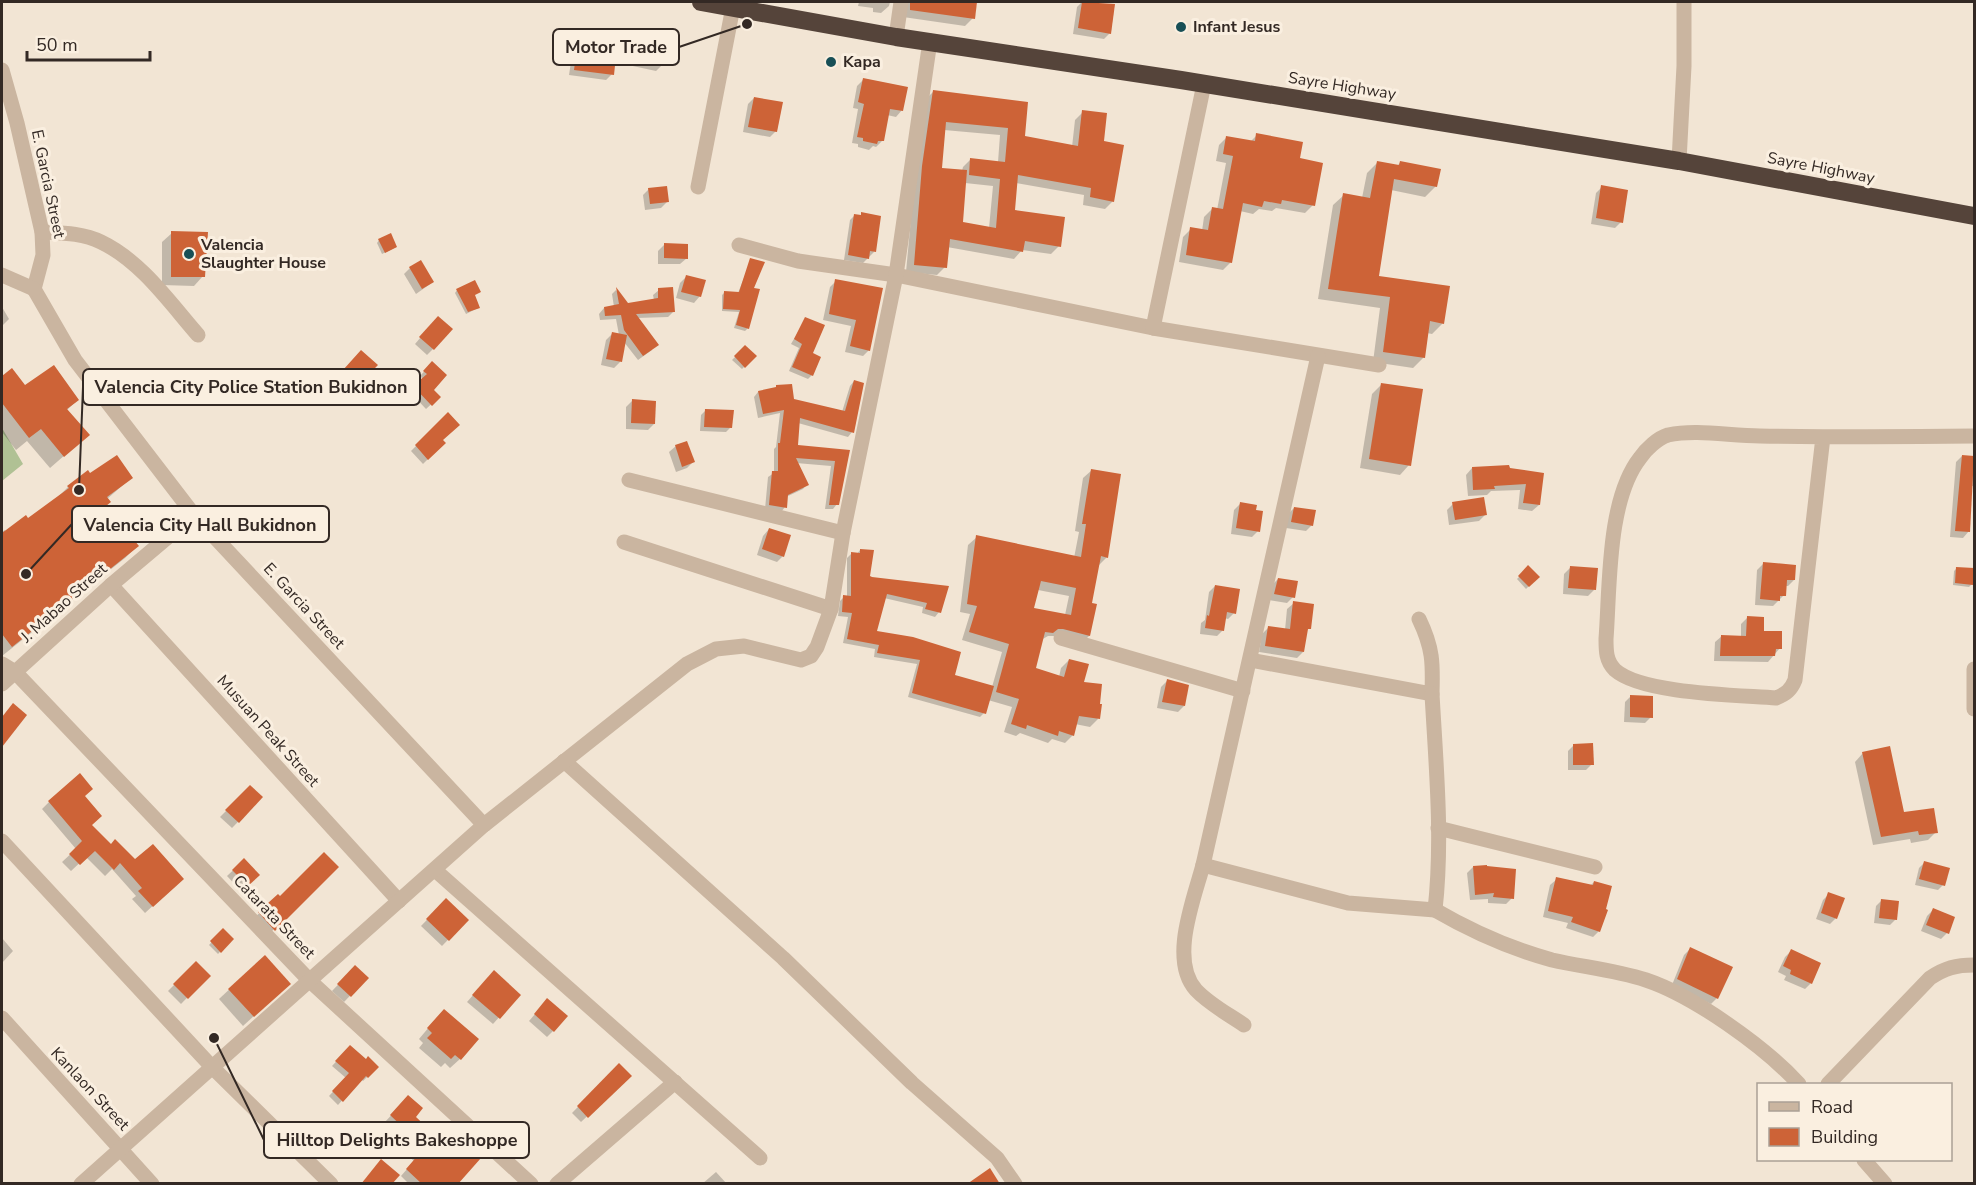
<svg xmlns="http://www.w3.org/2000/svg" width="1976" height="1185" viewBox="0 0 1976 1185" font-family="'Nunito Sans',sans-serif">
<style>
.green{fill:#b0c194}
.shadow{fill:#0003;fill-rule:evenodd}
.building{fill:#cd6337;fill-rule:evenodd}
.lines{fill:none;stroke-linecap:round;stroke-linejoin:round}
.minor{stroke:#cab5a0;stroke-width:15}
.highway{stroke:#55443a;stroke-width:18}
.poi-dot{fill:#184f56;stroke:#faefe0;stroke-width:2}
.labels{text-anchor:middle;dominant-baseline:central;stroke-width:6;stroke-linejoin:round;paint-order:stroke}
.poi-label{font-size:16px;font-weight:bold;fill:#332924;stroke:#faefe0;text-anchor:start}
.street-label{font-size:16px;fill:#332924;stroke:#faefe0}
.leader{fill:none;stroke:#332924;stroke-width:2}
.callout-dot{fill:#332924;stroke:#faefe0;stroke-width:2}
.callout{fill:#faefe0;stroke:#332924;stroke-width:2}
.callout-label{font-size:18px;text-anchor:middle;font-weight:bold;fill:#332924}
</style>
<rect width="100%" height="100%" fill="#f2e5d4"/>
<path class="green" d="M2 428 23 464 2 481Z"/>
<g class="shadow">
<path d="M859 2H890L889 6 881 13 873 12V8L858 6Z"/>
<path d="M897 2H975L973 18 965 26 903 17Z"/>
<path d="M1082 2 1114 6 1110 33 1104 39 1073 34 1077 7Z"/>
<path d="M643 40 662 65 656 71 614 62 612 74 606 80 569 75 572 55 578 49 593 51 600 44 636 49 637 46Z"/>
<path d="M863 80 902 110 896 117 887 115 882 141 876 147 873 146 869 150 858 147V144L852 143 858 109 853 108 857 86Z"/>
<path d="M933 92 1026 103 1023 138 1072 147 1075 120 1083 112 1102 142 1113 201 1105 209 1083 205 1084 195 1016 183 1013 211 1059 246 1051 254 1022 250 1014 259 947 247 945 267 937 275 906 272 915 175 925 100ZM944 130 1000 135 998 162 971 159 963 167 962 171 940 169ZM965 183 993 186 989 228 961 223Z"/>
<path d="M754 98 776 131 770 137 743 132 748 104Z"/>
<path d="M1257 135 1298 159 1313 205 1305 213 1276 208 1272 211 1259 209 1253 214 1240 211 1231 262 1223 270 1179 262 1183 237 1191 229 1202 231 1204 217 1212 209 1217 210 1226 163 1216 161 1219 145 1227 137 1250 142Z"/>
<path d="M1378 162 1397 166 1400 163 1436 186 1425 197 1391 190 1377 277 1443 323 1432 334 1427 333 1424 357 1413 368 1373 362 1380 308 1318 299 1333 205 1344 195 1362 198 1367 173Z"/>
<path d="M1602 187 1621 222 1615 228 1591 224 1596 193Z"/>
<path d="M649 189 667 202 661 208 645 210 643 195Z"/>
<path d="M855 215 874 252 863 263 844 260 850 220Z"/>
<path d="M172 233 203 276 194 286 162 285V242Z"/>
<path d="M379 240 396 247 382 254 377 243Z"/>
<path d="M664 245 687 258 680 264H658V251Z"/>
<path d="M751 260 752 289 748 328 745 331 734 328 739 312 722 311V295L725 292 738 293Z"/>
<path d="M410 268 433 282 416 294 404 274Z"/>
<path d="M686 277 700 296 694 303 676 298 680 283Z"/>
<path d="M836 281 882 289 869 350 863 356 845 352 851 326 823 320 830 287Z"/>
<path d="M457 290 474 296 478 308 466 314 455 293Z"/>
<path d="M616 290 627 305 654 300 653 295 659 290 673 312 668 317 637 318 652 350 638 360 624 342 620 362 614 368 601 365 606 340 612 334 619 335 616 319 600 320 599 314 604 308 614 307 612 294Z"/>
<path d="M2 307 9 319 2 326Z"/>
<path d="M806 318 811 354 812 375 808 379 789 371 799 348 791 344Z"/>
<path d="M432 324 433 349 427 355 415 344Z"/>
<path d="M745 347 755 356 742 369 732 360Z"/>
<path d="M361 352 371 370 390 386 376 402 356 386 353 389 339 376Z"/>
<path d="M432 363V390L439 397 426 409 410 392 423 379 420 376Z"/>
<path d="M12 370 25 387 77 400 67 410 88 435 50 468 27 441 16 450 2 432V377Z"/>
<path d="M854 381 852 432 848 437 798 423 796 447 848 451 837 504 833 509H825L831 466 796 463 807 484 803 489 786 497 785 507 781 512 765 509 768 477 774 473V449L776 447 780 413 758 418 754 397 758 392 774 389 792 400 842 412 850 386Z"/>
<path d="M1382 384 1409 465 1400 475 1360 468 1372 394Z"/>
<path d="M632 401 654 424 648 430 626 429V407Z"/>
<path d="M705 411 730 428 726 432 700 431 701 415Z"/>
<path d="M448 414 441 440 444 443 423 464 411 451Z"/>
<path d="M676 446 693 462 687 468 676 472 669 452Z"/>
<path d="M1962 456 1974 457V486H1971L1969 531 1963 538 1950 537 1956 462Z"/>
<path d="M1472 468 1508 469 1543 474 1539 505 1532 511 1518 509 1520 490 1491 491 1487 495 1468 496 1466 475Z"/>
<path d="M1092 470 1107 557 1098 566 1090 604 1089 636 1081 644 1054 636H1048L1041 640 1034 669 1059 677 1061 668 1069 660 1098 719 1090 727 1075 724 1073 735 1065 743 1052 739 1048 743 1020 733 1016 736 1004 732 1012 707 988 700 984 713 980 717 908 697 917 664 874 657 875 649 843 643 848 617 838 616 840 601 844 597H847V558L852 553 857 554 860 550 869 576 872 579 947 588 939 612 935 617 922 613 923 607 884 598 876 633 953 676 992 687 1002 652 962 640 970 614 960 612 968 545 977 537 1074 558 1079 532 1075 531 1083 478ZM1038 590 1069 596 1065 615 1033 609Z"/>
<path d="M131 478 107 499 105 507 137 546 125 558 2 656V532L5 530 6 532 27 520 56 499 68 487Z"/>
<path d="M1240 504 1258 531 1252 537 1231 534 1234 510Z"/>
<path d="M1453 504 1485 515 1479 521 1449 525 1447 510Z"/>
<path d="M1294 508 1312 525 1306 531 1286 528 1288 514Z"/>
<path d="M769 529 783 556 777 562 757 555 763 536Z"/>
<path d="M1763 564 1794 580 1788 586H1785L1784 595 1773 606 1755 605 1757 570Z"/>
<path d="M1528 568 1538 577 1526 589 1517 579Z"/>
<path d="M1570 568 1594 590 1588 596 1563 594 1564 574Z"/>
<path d="M1957 568 1972 584 1969 587 1953 585 1954 571Z"/>
<path d="M1278 579 1293 597 1287 603 1269 600 1272 585Z"/>
<path d="M1215 586 1234 613 1228 619 1224 618 1223 630 1217 636 1200 634 1201 623 1205 620 1209 592Z"/>
<path d="M1294 603 1309 628 1306 631 1303 652 1297 658 1259 652 1262 634 1268 628 1285 630 1287 609Z"/>
<path d="M1747 618 1780 648 1768 662 1714 661 1715 642 1722 636 1741 637V624Z"/>
<path d="M1167 681 1184 706 1178 712 1157 708 1161 687Z"/>
<path d="M1631 696 1651 717 1645 723 1624 722 1625 702Z"/>
<path d="M1574 745 1592 764 1586 770H1568V751Z"/>
<path d="M1863 753 1903 814 1936 832 1928 840 1911 843 1910 839 1873 845 1855 762Z"/>
<path d="M250 787 261 798 232 828 220 817Z"/>
<path d="M84 797 91 825 111 846 135 861 182 879 145 913 132 899 136 896 112 869 105 876 86 857 71 871 62 862 76 849 42 809 49 802Z"/>
<path d="M244 860 257 875 241 891 227 876Z"/>
<path d="M1925 862 1944 884 1938 890 1915 885 1919 868Z"/>
<path d="M337 867 268 935 253 919 278 896 280 898Z"/>
<path d="M1473 867 1512 898 1506 904 1488 903V899L1470 900 1467 873Z"/>
<path d="M1557 879 1590 886 1594 882 1599 931 1593 937 1566 928 1568 923 1543 917 1550 885Z"/>
<path d="M1829 894 1836 918 1830 924 1816 919 1823 900Z"/>
<path d="M446 900 467 920 442 946 421 926Z"/>
<path d="M1882 900 1896 919 1890 925 1874 923 1876 906Z"/>
<path d="M1933 910 1947 933 1941 939 1921 931 1927 916Z"/>
<path d="M223 930 232 939 218 954 209 945Z"/>
<path d="M2 938 13 951 2 963Z"/>
<path d="M1690 949 1717 998 1711 1004 1672 985 1684 955Z"/>
<path d="M1791 951 1811 983 1805 989 1784 980 1786 976 1778 972 1785 957Z"/>
<path d="M264 957 279 993 243 1026 219 999Z"/>
<path d="M196 963 208 976 181 1004 168 991Z"/>
<path d="M355 967 367 978 344 1002 332 991Z"/>
<path d="M488 978 519 995 493 1024 467 1002Z"/>
<path d="M542 1006 553 1031 547 1037 529 1021Z"/>
<path d="M435 1020 460 1059 450 1068 445 1063 441 1067 419 1048 423 1043 419 1039Z"/>
<path d="M350 1047 366 1061 377 1067 363 1081 361 1079 338 1105 329 1096 346 1078 332 1066Z"/>
<path d="M619 1065 630 1076 581 1122 572 1113Z"/>
<path d="M408 1097 413 1117 436 1137 458 1139 456 1184H409L401 1176 414 1161 396 1145 402 1138 385 1122Z"/>
<path d="M716 1172 727 1184H702Z"/>
</g>
<g class="building">
<path d="M910 2H977L975 19 910 10Z"/>
<path d="M1082 2 1115 4 1111 34 1078 28Z"/>
<path d="M643 38 667 43 663 66 616 56 614 75 574 70 577 48 598 50 599 43 641 48Z"/>
<path d="M863 78 908 87 903 111 890 109 884 141H878L877 144 863 141V138L857 137 864 104 858 102Z"/>
<path d="M933 90 1028 102 1025 136 1078 146 1082 110 1107 113 1104 141 1124 145 1114 202 1090 197 1091 188 1018 175 1015 210 1065 217 1061 247 1025 241 1023 252 950 239 947 268 914 265 922 166ZM946 122 1008 128 1005 162 970 158 969 175 1000 179 996 228 963 222 967 170 942 168Z"/>
<path d="M754 97 783 102 777 132 748 127Z"/>
<path d="M1256 133 1303 142 1300 158 1323 163 1315 206 1282 200 1281 204 1264 201 1262 207 1243 203 1232 263 1186 255 1190 227 1208 230 1212 207 1223 209 1233 156 1223 154 1226 136 1255 141Z"/>
<path d="M1377 161 1399 165 1400 161 1441 169 1437 187 1394 179 1379 276 1450 286 1444 324 1430 321 1425 358 1383 352 1390 297 1328 289 1343 193 1370 198Z"/>
<path d="M1601 185 1628 190 1623 223 1596 218Z"/>
<path d="M667 186 669 202 650 204 648 188Z"/>
<path d="M861 212 881 216 876 252 870 251 869 259 848 255 854 214 861 215Z"/>
<path d="M171 231 208 232 205 277H171Z"/>
<path d="M391 233 397 247 385 253 378 239Z"/>
<path d="M664 243 688 244V259L664 258Z"/>
<path d="M750 258 765 262 754 288 760 289 749 329 736 325 740 310 723 309 724 291 739 292Z"/>
<path d="M421 260 434 282 422 289 409 267Z"/>
<path d="M686 275 706 280 701 297 681 292Z"/>
<path d="M835 279 883 288 870 351 850 346 856 320 829 314Z"/>
<path d="M475 280 481 292 475 295 480 308 468 312 456 289Z"/>
<path d="M616 287 628 303 658 298V288L673 287 675 312 636 314 659 345 643 356 624 330 621 315 605 316 604 307 619 304Z"/>
<path d="M438 316 453 329 434 350 419 337Z"/>
<path d="M805 317 825 325 813 353 821 357 813 376 792 367 802 344 794 339Z"/>
<path d="M612 332 627 335 622 362 606 359Z"/>
<path d="M745 345 757 356 745 368 734 356Z"/>
<path d="M361 350 378 365 373 370 392 386 382 398 362 382 359 385 343 370Z"/>
<path d="M432 361 447 375 434 390 441 397 432 406 413 386 427 374 423 371Z"/>
<path d="M54 365 79 400 67 409 90 435 64 457 41 429 29 438 2 403V376L12 368 25 385Z"/>
<path d="M854 380 864 383 854 433 800 418 798 445 850 450 839 505H829L835 461 796 458 809 485 788 495 787 508 769 505 772 471H778V443H780L784 410 763 414 758 391 776 387V385L792 384 794 399 845 411Z"/>
<path d="M1381 383 1423 389 1411 466 1369 459Z"/>
<path d="M632 399 656 401 655 424 631 423Z"/>
<path d="M705 409 734 410 732 428 704 427Z"/>
<path d="M448 412 460 425 443 440 446 443 428 460 415 445Z"/>
<path d="M687 441 695 462 682 467 675 445Z"/>
<path d="M117 455 133 478 107 497 111 502 106 506 139 546 12 647 2 634V533L26 515 28 518 69 488 67 486 88 470 90 473Z"/>
<path d="M1962 455 1974 456 1970 532 1955 531Z"/>
<path d="M1509 465 1510 468 1544 473 1540 505 1523 503 1526 484 1494 486 1495 489 1473 490 1472 467Z"/>
<path d="M1091 469 1121 474 1108 558 1101 556 1092 603 1097 604 1090 636 1063 629H1058L1053 633 1045 632 1036 668 1064 677 1069 659 1089 664 1084 682 1102 684 1100 704H1102L1100 719 1079 716 1074 736 1059 731 1058 736 1027 725 1026 729 1011 724 1019 699 996 692 1009 644 969 632 977 606 967 604 976 535 1081 557 1086 524H1082ZM1041 581 1076 588 1071 615 1034 608Z"/>
<path d="M1484 497 1487 515 1455 520 1452 502Z"/>
<path d="M1240 502 1257 505 1256 510 1263 511 1260 532 1236 528Z"/>
<path d="M1294 507 1316 510 1313 526 1291 522Z"/>
<path d="M769 528 791 535 784 557 762 549Z"/>
<path d="M860 549 874 550 870 576 872 577 949 586 941 613 925 609 927 603 887 594 877 631 913 637 961 652 955 675 994 686 986 714 912 693 920 660 877 653 879 645 847 639 852 613 842 612 843 595 851 596V552L860 553Z"/>
<path d="M1763 562 1796 565 1795 580H1787L1786 596H1780V601L1760 599Z"/>
<path d="M1528 565 1540 577 1529 587 1518 576Z"/>
<path d="M1570 566 1598 568 1596 590 1568 588Z"/>
<path d="M1956 567 1974 568 1973 585 1955 583Z"/>
<path d="M1278 578 1298 581 1295 598 1274 594Z"/>
<path d="M1215 585 1240 589 1236 614 1227 612 1224 631 1205 628 1207 615 1209 616Z"/>
<path d="M1293 601 1314 604 1311 629H1308L1304 652 1265 646 1268 626 1290 629Z"/>
<path d="M1747 616 1764 617V631H1782V649H1776L1775 656H1720L1721 635 1746 636Z"/>
<path d="M1167 679 1189 685 1185 706 1162 702Z"/>
<path d="M1630 695 1653 696V718L1630 717Z"/>
<path d="M13 703 27 715 2 747V717Z"/>
<path d="M1593 743 1594 765H1573V744Z"/>
<path d="M1890 746 1904 812 1934 808 1938 833 1919 835 1918 831 1881 837 1862 752Z"/>
<path d="M80 773 93 789 85 796 102 816 92 825 111 844 115 839 135 859 153 844 184 879 153 907 138 891 142 888 120 863 114 870 95 851 80 865 69 854 82 841 48 801Z"/>
<path d="M250 785 263 797 239 823 225 810Z"/>
<path d="M324 852 339 867 275 931 258 912 278 894 280 896Z"/>
<path d="M244 858 260 875 248 886 232 870Z"/>
<path d="M1924 861 1950 868 1945 886 1919 879Z"/>
<path d="M1487 865V866L1516 869 1514 899 1493 897 1494 893 1475 895 1473 866Z"/>
<path d="M1556 877 1593 885 1594 881 1612 886 1606 909 1608 910 1600 932 1571 922 1573 917 1548 911Z"/>
<path d="M1828 892 1845 898 1837 919 1821 913Z"/>
<path d="M446 898 469 920 449 941 426 919Z"/>
<path d="M1881 899 1899 901 1897 920 1879 918Z"/>
<path d="M1933 908 1955 917 1949 934 1926 925Z"/>
<path d="M223 928 234 939 221 953 210 941Z"/>
<path d="M1690 947 1733 967 1718 999 1677 979Z"/>
<path d="M1791 949 1821 963 1812 984 1790 974 1791 970 1783 966Z"/>
<path d="M265 955 291 984 254 1017 228 989Z"/>
<path d="M196 961 211 976 188 999 173 984Z"/>
<path d="M355 965 369 978 351 997 337 984Z"/>
<path d="M494 970 521 995 500 1019 472 995Z"/>
<path d="M547 998 568 1016 554 1032 534 1014Z"/>
<path d="M444 1009 479 1039 461 1060 455 1055 451 1059 427 1038 432 1033 427 1028Z"/>
<path d="M350 1045 366 1059 368 1056 379 1067 368 1078 366 1076 343 1102 332 1091 349 1073 335 1061Z"/>
<path d="M619 1063 632 1076 588 1118 577 1106Z"/>
<path d="M408 1095 423 1108 416 1117 436 1136 448 1122 463 1135 460 1139 481 1158 458 1184H422L406 1169 419 1154 401 1138 407 1131 390 1115Z"/>
<path d="M381 1159 400 1175 392 1184H361Z"/>
<path d="M990 1168 1000 1184H967Z"/>
</g>
<g class="lines">
<g class="minor">
<path d="M896 37 901 2"/>
<path d="M2 70 17 123 42 232 43 255 34 289 75 360 194 515 484 825"/>
<path d="M1679 161 1684 66V2"/>
<path d="M698 187 733 7"/>
<path d="M42 232C62 233 83 233 101 242 141 261 170 303 198 335"/>
<path d="M739 245 798 261 896 275 1153 328 1379 365"/>
<path d="M2 275 34 289"/>
<path d="M1153 328 1204 84"/>
<path d="M1823 437 1795 680C1791 690 1786 694 1776 698 1738 695 1642 694 1615 670 1606 661 1606 651 1606 639 1610 587 1607 500 1640 458 1646 449 1658 438 1668 435 1697 429 1730 436 1760 436 1831 437 1903 437 1974 436"/>
<path d="M629 480 843 533"/>
<path d="M624 542 831 609"/>
<path d="M111 585 399 901"/>
<path d="M1061 638 1243 691"/>
<path d="M1250 660 1432 694C1433 663 1433 648 1419 619"/>
<path d="M2 664 15 672 310 981 531 1184"/>
<path d="M1974 669V709"/>
<path d="M2 684 111 585 194 515"/>
<path d="M564 761 783 958 912 1083 997 1158 1015 1184"/>
<path d="M1438 828 1595 867"/>
<path d="M2 841 212 1067 331 1184"/>
<path d="M1203 865 1348 903 1435 910C1443 839 1436 766 1432 694"/>
<path d="M435 870 760 1158"/>
<path d="M1435 910C1471 931 1512 949 1552 960 1583 967 1615 970 1646 980 1694 996 1765 1047 1799 1084"/>
<path d="M2 1018 152 1184"/>
<path d="M1244 1025C1228 1014 1209 1004 1196 990 1169 960 1194 899 1203 865L1318 356"/>
<path d="M1828 1084 1930 978C1945 968 1956 965 1974 965"/>
<path d="M1864 1160 1885 1184"/>
<path d="M81 1184 484 825 687 664 716 649 744 646 801 660 811 656 817 647 831 609 843 533 896 275 930 41"/>
<path d="M557 1184 675 1082"/>
</g>
<path class="highway" d="M701 2 896 37 1181 80 1679 161 1974 216"/>
</g>
<g class="poi-dot">
<circle cx="1181" cy="27" r="6"/>
<circle cx="831" cy="62" r="6"/>
<circle cx="189" cy="254" r="6"/>
</g>
<g class="labels">
<g class="poi-label">
<text x="1193" y="27">Infant Jesus</text>
<text x="843" y="62">Kapa</text>
<text x="201" y="245">Valencia<tspan x="201" dy="18">Slaughter House</tspan></text>
</g>
<g class="street-label">
<text transform="translate(1342 86) rotate(9)">Sayre Highway</text>
<text transform="translate(1821 168) rotate(11)">Sayre Highway</text>
<text transform="translate(48 184) rotate(78)">E. Garcia Street</text>
<text transform="translate(64 603) rotate(-42)">J. Mabao Street</text>
<text transform="translate(304 606) rotate(47)">E. Garcia Street</text>
<text transform="translate(268 731) rotate(48)">Musuan Peak Street</text>
<text transform="translate(274 917) rotate(46)">Catarata Street</text>
<text transform="translate(90 1089) rotate(47)">Kanlaon Street</text>
</g>
</g>
<path class="leader" d="M747 24L679 47M79 490L83 387M26 574L72 524M214 1038L264 1140"/>
<g class="callout-dot">
<circle cx="747" cy="24" r="6"/>
<circle cx="79" cy="490" r="6"/>
<circle cx="26" cy="574" r="6"/>
<circle cx="214" cy="1038" r="6"/>
</g>
<g class="callout">
<rect x="553" y="29" width="126" height="36" rx="6"/>
<rect x="83" y="369" width="337" height="36" rx="6"/>
<rect x="72" y="506" width="257" height="36" rx="6"/>
<rect x="264" y="1122" width="265" height="36" rx="6"/>
</g>
<g class="callout-label">
<text x="616" y="53">Motor Trade</text>
<text x="251" y="393">Valencia City Police Station Bukidnon</text>
<text x="200" y="531">Valencia City Hall Bukidnon</text>
<text x="397" y="1146">Hilltop Delights Bakeshoppe</text>
</g>
<rect width="1976" height="1185" fill="none" stroke="#332924" stroke-width="6"/>
<rect x="1757" y="1083" width="195" height="78" fill="#faefe0" stroke="#aaa095" stroke-width="1.5"/>
<rect x="1769" y="1102" width="30" height="9" fill="#cab5a0" stroke="#aaa095" stroke-width="1.5"/>
<text x="1811" y="1113" font-size="18" fill="#332924">Road</text>
<rect x="1769" y="1128" width="30" height="18" fill="#cd6337" stroke="#aaa095" stroke-width="1.5"/>
<text x="1811" y="1143" font-size="18" fill="#332924">Building</text>
<path d="M27 51v9h123v-9" fill="none" stroke="#332924" stroke-width="3"/>
<text x="36" y="51" font-size="18" fill="#332924" stroke="#faefe0" stroke-width="4.5" paint-order="stroke">50 m</text>
</svg>
